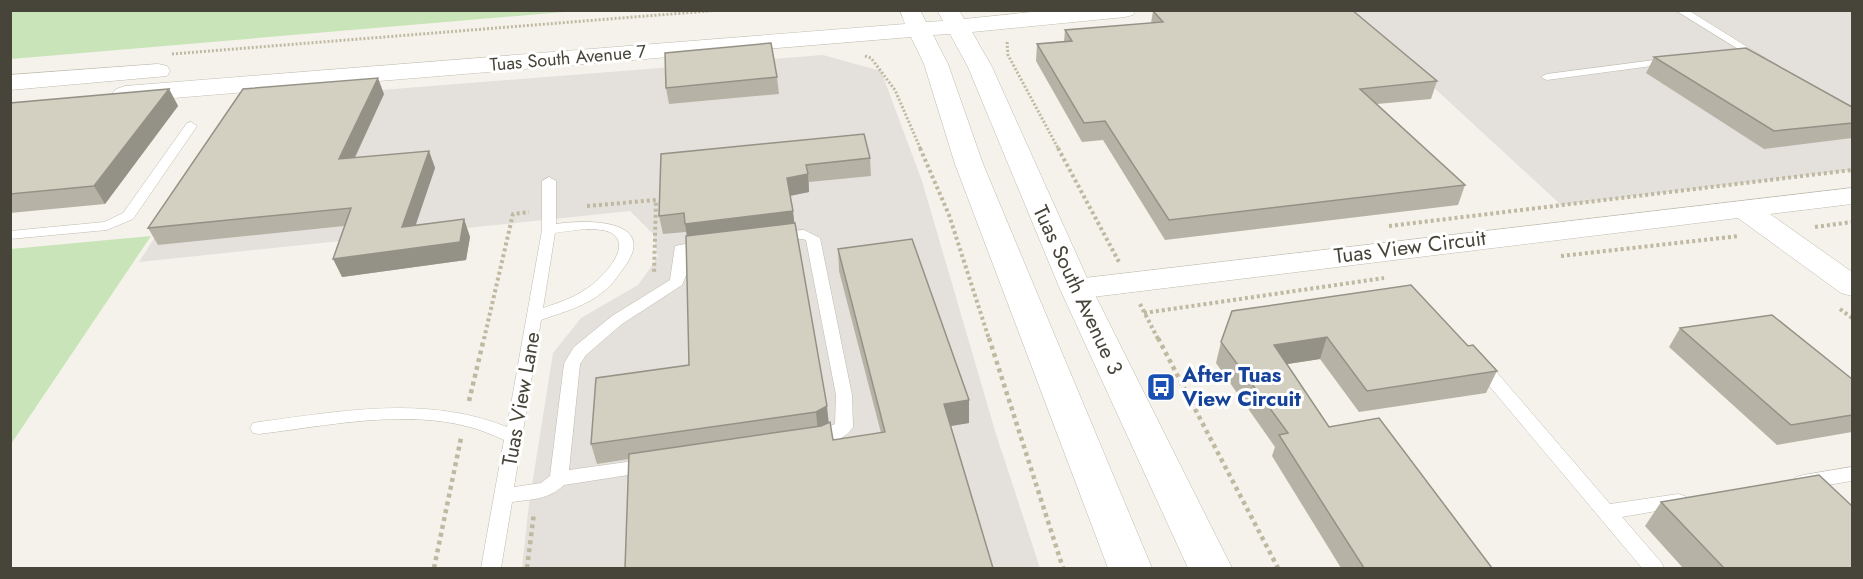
<svg xmlns="http://www.w3.org/2000/svg" width="1863" height="579" viewBox="0 0 1863 579" font-family="Jost,sans-serif">
<style>
.industrial{fill:#e4e1dc}
.green{fill:#c9e4b8}
.lines{fill:none;stroke-linecap:round;stroke-linejoin:round}
.service-casing{stroke:#bfbbae;stroke-width:1}
.minor-casing{stroke:#bfbbae;stroke-width:1}
.tertiary-casing{stroke:#bfbbae;stroke-width:1}
.path-far2{stroke:#bfb9a1;stroke-width:3;stroke-dasharray:2 2;stroke-linecap:butt}
.path-far1{stroke:#bfb9a1;stroke-width:4;stroke-dasharray:3 3;stroke-linecap:butt}
.path{stroke:#bfb9a1;stroke-width:4.5;stroke-dasharray:4 4;stroke-linecap:butt}
.service{fill:#fff;fill-rule:evenodd}
.minor{fill:#fff;fill-rule:evenodd}
.tertiary{fill:#fff;fill-rule:evenodd}
.wall{fill:#b6b3a6}
.shaded-wall{fill:#949287}
.building{fill:#d4d0c1;stroke:#949287;stroke-width:1.5}
.labels{text-anchor:middle;dominant-baseline:central;stroke-width:6;stroke-linejoin:round;paint-order:stroke}
.far-street-label{font-size:18px;fill:#474439;stroke:#fff}
.street-label{font-size:21px;fill:#474439;stroke:#fff}
.transit-label{font-size:21px;font-weight:bold;fill:#164399;stroke:#fff;text-anchor:start}
</style>
<rect width="100%" height="100%" fill="#f4f2eb"/>
<g class="industrial">
<path d="M1351 11H1852V170L1561 205Z"/>
<path d="M823 55 881 71 922 181 996 434 1040 568H522L529 504 553 353 581 318 638 285 658 257 653 234 630 211 139 262 242 101Z"/>
</g>
<g class="green">
<path d="M11 10H576V11L11 59Z"/>
<path d="M151 236 11 444V249Z"/>
</g>
<g class="lines">
<g class="service-casing">
<g id="service">
<path d="M1675 10H1688L1765 58 1764 60H1756Z"/>
<path d="M1670 58 1674 59V63L1547 80 1541 77 1547 74Z"/>
<path d="M191 122 197 126 133 219 107 230 10 239V231L104 222 123 213 187 123Z"/>
<path d="M549 177 556 181V224C587 219 661 219 623 269 617 277 612 285 604 291 587 306 563 312 541 320L514 487 541 483 550 476 564 364 566 360 574 347 612 316 670 280 675 246 705 240 712 244 710 247 687 252V273L682 285 622 324 586 355 580 364 569 470 648 459 654 461 657 466 654 471 564 485C547 500 533 499 512 502L501 568H481L504 440C493 435 481 430 470 427 402 409 327 426 259 434L253 433 250 428 253 423 259 422C342 411 427 395 507 427L542 230V181ZM585 229C595 230 609 228 616 237 629 252 598 282 586 289 573 298 558 303 543 308L555 233Z"/>
<path d="M804 230 820 238 852 395 853 427C846 439 821 450 808 446L805 441 808 436 835 424 836 395 806 240C795 236 781 244 772 236L779 232Z"/>
<path d="M1481 359 1487 361 1610 504 1678 494 1685 496 1687 501 1685 506 1622 517 1661 562 1664 568H1642L1475 369 1473 365 1475 361Z"/>
<path d="M1852 467V481L1803 489 1796 487 1794 482 1796 477 1803 475Z"/>
</g>
</g>
<g class="minor-casing">
<path id="minor" d="M1852 188V204L1770 214 1852 272V296L1841 293 1738 218 1076 299 1065 296 1060 289 1065 282 1076 279Z"/>
</g>
<g class="tertiary-casing">
<g id="tertiary">
<path d="M900 10H920L926 22 943 21 937 10H959L964 19 1051 10H1136L1133 15 1125 17 972 32 992 67 1092 289 1232 568H1188L1060 289 968 67 950 34 933 35 948 64 983 164 1152 568H1108L955 164 924 64 911 37 125 102 116 99 112 94 116 89 125 86 905 24Z"/>
<path d="M158 64 167 66 170 71 167 76 10 90V75Z"/>
</g>
</g>
<g class="path-far2">
<path d="M1007 42 1008 55 1059 150"/>
<path d="M172 54 721 10"/>
<path d="M865 56 871 58 895 90 921 150"/>
</g>
<g class="path-far1">
<path d="M920 148 949 215 989 339"/>
<path d="M1058 148 1119 262"/>
<path d="M587 206 656 200 654 274"/>
<path d="M1389 226 1852 170"/>
<path d="M1815 227 1852 222"/>
<path d="M1561 256 1739 236"/>
<path d="M1140 304 1158 339"/>
<path d="M1840 309 1852 318"/>
<path d="M1144 313 1384 278"/>
<path d="M484 339 513 214 529 212"/>
</g>
<g class="path">
<path d="M989 338 1063 568"/>
<path d="M1158 338 1278 568"/>
<path d="M469 401 484 338"/>
<path d="M434 568 461 438"/>
<path d="M527 568 534 513"/>
</g>
<use href="#service" class="service"/>
<use href="#minor" class="minor"/>
<use href="#tertiary" class="tertiary"/>
</g>
<g class="wall">
<path d="M1153 11 1437 81 1431 99 1377 104 1465 185 1458 205 1165 240 1103 140 1082 142 1036 61 1037 44 1064 41 1065 30 1151 23Z"/>
<path d="M1654 57 1852 107V138L1764 149 1646 73Z"/>
<path d="M777 77 779 94 669 104 666 88Z"/>
<path d="M169 89 178 106 105 204 10 213V103Z"/>
<path d="M384 94 355 158 429 151 435 168 415 225 464 219 470 237 466 260 342 277 344 226 158 245 148 228Z"/>
<path d="M661 154 870 158 871 176 809 182V192L790 196 828 422 833 440 881 433 839 271 838 249 969 400V423L951 426 993 568 629 459 597 464 591 444 689 365 687 236 686 232 663 234 659 216Z"/>
<path d="M1232 311 1468 346 1497 371 1486 393 1359 412 1320 359 1287 364 1329 427 1492 568H1341L1272 456 1275 447 1216 363 1221 342Z"/>
<path d="M1680 328 1852 379V432L1777 445 1669 347Z"/>
<path d="M1661 502 1852 568H1683L1645 526Z"/>
</g>
<g class="shaded-wall">
<path d="M378 78 384 94 346 176 339 159Z"/>
<path d="M169 89 178 106 105 204 94 186Z"/>
<path d="M429 151 435 168 409 245 402 227Z"/>
<path d="M808 174 809 192 789 196 787 178Z"/>
<path d="M793 211 795 229 688 242 685 224Z"/>
<path d="M464 219 470 237 466 260 342 277 333 259Z"/>
<path d="M1327 337 1320 359 1268 367 1274 345Z"/>
<path d="M969 400V423L944 427V404Z"/>
<path d="M827 406 829 425 818 432 816 412Z"/>
</g>
<g class="building">
<path d="M1352 10 1437 81 1360 89 1465 185 1169 220 1105 121 1084 123 1037 44 1072 41 1065 30 1163 22 1153 11Z"/>
<path d="M771 43 777 77 666 88 665 53Z"/>
<path d="M1746 48 1852 107V123L1774 131 1654 57Z"/>
<path d="M378 78 339 159 429 151 402 227 464 219 460 242 333 259 351 208 148 228 243 89Z"/>
<path d="M169 89 94 186 10 194V103Z"/>
<path d="M864 134 870 158 806 165 808 174 787 178 793 211 685 224 684 213 659 216 661 154Z"/>
<path d="M795 223 827 406 816 412 591 444 596 378 689 365 686 236Z"/>
<path d="M912 239 969 400 944 404 993 568H625L629 454 821 426 830 422 833 440 885 432 838 249Z"/>
<path d="M1411 285 1468 346 1473 345 1497 371 1367 391 1327 337 1274 345 1329 427 1379 418 1492 568H1364L1279 435 1288 433 1221 342 1232 311Z"/>
<path d="M1772 315 1852 379V415L1791 425 1680 328Z"/>
<path d="M1819 475 1852 506V568H1724L1661 502Z"/>
</g>
<defs>
<g id="bus-square" transform="scale(1.5)"><rect x="-9" y="-9" width="18" height="18" rx="4" fill="#1a4fb4" stroke="#fff"/><path d="M-5-6H5V4H4V6H2V4H-2V6H-4V4H-5ZM-3.5-4V0h7V-4ZM-3.5 1.2v1.5H-2V1.2ZM2 1.2v1.5H3.5V1.2Z" fill="#fff"/></g>
</defs>
<g fill-rule="evenodd">
<use href="#bus-square" x="1161" y="387"/>
</g>
<g class="labels">
<g class="far-street-label">
<text transform="translate(568 58) rotate(-5)">Tuas South Avenue 7</text>
</g>
<g class="street-label">
<text transform="translate(1410 247) rotate(-7)">Tuas View Circuit</text>
<text transform="translate(1078 290) rotate(65)">Tuas South Avenue 3</text>
<text transform="translate(521 399) rotate(-80)">Tuas View Lane</text>
</g>
<g class="transit-label">
<text x="1182" y="375">After Tuas<tspan x="1182" dy="24">View Circuit</tspan></text>
</g>
</g>
<rect width="1863" height="579" fill="none" stroke="#474439" stroke-width="24"/>
</svg>
